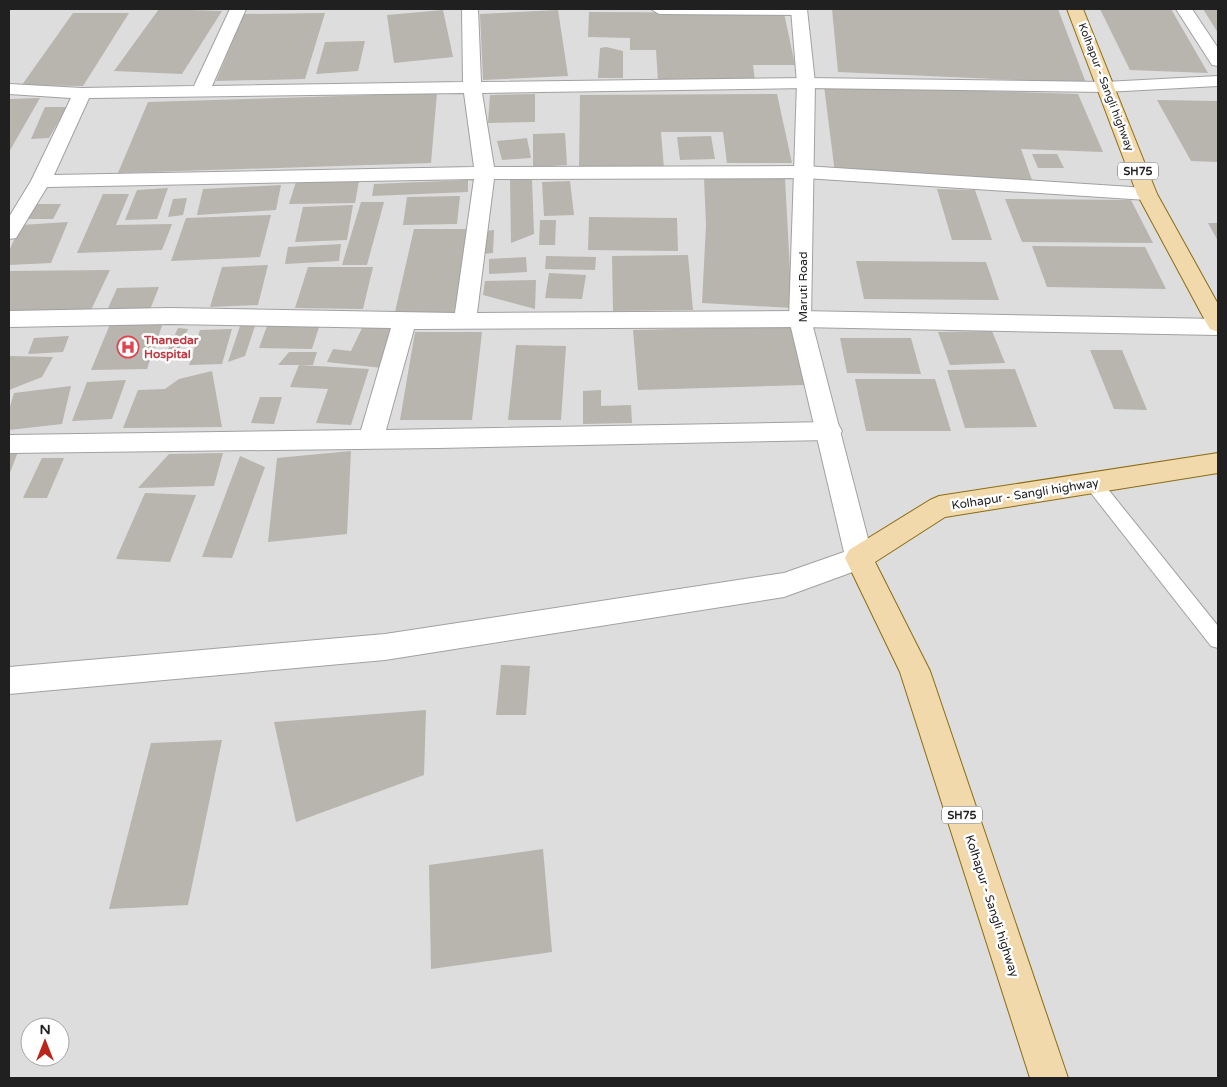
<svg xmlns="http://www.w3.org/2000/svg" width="1227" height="1087" viewBox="0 0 1227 1087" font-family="'Varela Round',sans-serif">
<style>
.residential{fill:#dedddd;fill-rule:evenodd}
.building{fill:#b8b4ae}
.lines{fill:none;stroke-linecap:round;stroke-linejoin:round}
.service-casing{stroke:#a1a1a1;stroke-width:2}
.minor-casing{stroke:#a1a1a1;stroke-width:2}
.tertiary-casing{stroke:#a1a1a1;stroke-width:2}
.primary-casing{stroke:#8a6d13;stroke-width:2}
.service{fill:#fff;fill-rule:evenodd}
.minor{fill:#fff;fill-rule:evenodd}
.tertiary{fill:#fff;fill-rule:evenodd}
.primary{fill:#f1d9ab;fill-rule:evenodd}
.labels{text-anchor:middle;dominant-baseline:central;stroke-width:5;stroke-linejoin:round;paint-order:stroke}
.far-street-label{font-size:11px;fill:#202020;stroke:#fff}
.shield{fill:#fff;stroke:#636363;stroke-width:1}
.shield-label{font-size:11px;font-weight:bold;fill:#202020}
.street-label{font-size:12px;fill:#202020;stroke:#fff}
.health-label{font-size:12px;font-weight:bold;fill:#be3a42;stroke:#fff;text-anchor:start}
</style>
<rect width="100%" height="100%" fill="#efeee8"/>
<path class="residential" d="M9 9H1218V1078H9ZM30 1027H60V1057H30Z"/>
<g class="building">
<path d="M159 9 222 11 182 74 114 71Z"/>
<path d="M832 9H1058L1086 83 838 72Z"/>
<path d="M1100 9H1171L1208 73 1130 70Z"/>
<path d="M1203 9H1218V33Z"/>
<path d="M443 10 453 57 394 63 387 15Z"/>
<path d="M558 10 568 76 483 80 480 14Z"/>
<path d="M589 12 784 13 795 65H753L755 81H658L656 50H630V38L588 37Z"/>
<path d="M73 13H129L83 86 22 85Z"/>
<path d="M325 13 305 79 216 81 244 14Z"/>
<path d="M365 41 358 71 316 74 325 42Z"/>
<path d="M606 47 623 51V78H598L600 48Z"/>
<path d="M824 86 1078 94 1103 152 1021 149 1032 180 835 173Z"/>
<path d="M437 93 431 163 118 173 148 102Z"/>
<path d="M535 94V122L488 123 490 95Z"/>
<path d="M777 94 792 163H727L723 132H661L664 169H579L580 95Z"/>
<path d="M40 98 9 152V99Z"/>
<path d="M1157 100 1218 101V162L1191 161Z"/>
<path d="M45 107H67L49 138 31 139Z"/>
<path d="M565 133 567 165 533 167V134Z"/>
<path d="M711 136 715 159 680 160 677 137Z"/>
<path d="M527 138 531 158 502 160 497 141Z"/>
<path d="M1032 154H1057L1064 168H1038Z"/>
<path d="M704 178H785L792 308 702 303 706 225Z"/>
<path d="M532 179 534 234 511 243 510 180Z"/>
<path d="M468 180V192L372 196 374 184Z"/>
<path d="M359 181 355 203 289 204 296 182Z"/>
<path d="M570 181 574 215 544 216 542 182Z"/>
<path d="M281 185 276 210 197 215 203 189Z"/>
<path d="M168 188 157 219 125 220 137 190Z"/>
<path d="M937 189 975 190 992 240H952Z"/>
<path d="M103 194H129L116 225 172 224 162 250 77 253Z"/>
<path d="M460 196 457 224 403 225 407 197Z"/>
<path d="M187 198 183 215 168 217 173 199Z"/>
<path d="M1005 199 1131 200 1153 243 1022 242Z"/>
<path d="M361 202H384L367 265H342Z"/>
<path d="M34 204H61L53 219H25Z"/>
<path d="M353 205 347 240 295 242 303 207Z"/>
<path d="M271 215 260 257 171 261 186 218Z"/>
<path d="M589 217 677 218 678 251 588 250Z"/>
<path d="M540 220H556L555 245H539Z"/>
<path d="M68 222 51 263 9 265V251L21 225Z"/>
<path d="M1208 223H1218V241Z"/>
<path d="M414 229H468L454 313 395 312Z"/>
<path d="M494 230 493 253 482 254 484 231Z"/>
<path d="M341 244 339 261 285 264 288 247Z"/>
<path d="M1032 246 1145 247 1166 289 1047 287Z"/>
<path d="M688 255 693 310 613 311 612 256Z"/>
<path d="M546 256 596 257 595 270 545 269Z"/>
<path d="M526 257 527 272 489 274V259Z"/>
<path d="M856 261 986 262 999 300 864 299Z"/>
<path d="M268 265 258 305 210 307 222 267Z"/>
<path d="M308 267H373L363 309 295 308Z"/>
<path d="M110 270 91 310 9 311V271Z"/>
<path d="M549 273 586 275 582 299 545 298Z"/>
<path d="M536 280 535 309 483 295 485 281Z"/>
<path d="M159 287 149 312 106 313 117 288Z"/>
<path d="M164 320 147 369 91 370 111 322Z"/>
<path d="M364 324 399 328 382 368 327 362 333 349 351 351Z"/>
<path d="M240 326H255L245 356 228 362Z"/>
<path d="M267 326 319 327 312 349 259 348Z"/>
<path d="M791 326 804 385 638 390 633 330Z"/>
<path d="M178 328 188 329 178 352H167Z"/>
<path d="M232 329 222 364 189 365 200 330Z"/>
<path d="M992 331 1005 363 950 365 938 332Z"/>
<path d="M415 332H482L472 420H400Z"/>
<path d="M69 336 63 352 28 354 34 338Z"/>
<path d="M840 338H911L921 374 847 373Z"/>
<path d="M516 345 566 346 561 420H508Z"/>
<path d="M1090 350H1122L1147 410 1114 409Z"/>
<path d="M289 352H317L313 365H278Z"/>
<path d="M9 356 53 357 42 377 9 390Z"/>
<path d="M299 365 369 369 351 425 316 423 328 389 290 387Z"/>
<path d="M1015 369 1037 427 965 428 947 370Z"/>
<path d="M212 371 222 427 123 428 138 390 165 389 179 379Z"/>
<path d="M855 379H935L951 431H866Z"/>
<path d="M126 380 112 419 72 421 87 382Z"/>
<path d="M71 386 62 424 9 430V410L14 393Z"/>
<path d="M601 390V406L631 405 632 423 583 424V391Z"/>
<path d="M260 397H282L274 424 251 423Z"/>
<path d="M351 451 347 534 268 542 277 458Z"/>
<path d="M9 452H18L9 475Z"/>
<path d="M223 453 214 486 138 488 169 454Z"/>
<path d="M240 456 265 467 232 558 202 557Z"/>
<path d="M42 458H64L47 498H23Z"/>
<path d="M145 493 196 495 170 562 116 559Z"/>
<path d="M501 665 530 666 526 715H496Z"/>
<path d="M426 710 424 775 296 822 274 722Z"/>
<path d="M222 740 188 905 109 909 151 743Z"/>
<path d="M543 849 552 952 431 969 429 865Z"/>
</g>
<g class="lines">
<g class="service-casing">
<path id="service" d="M1093 477 1099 478 1218 626V648L1211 646 1087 488 1085 483 1087 478Z"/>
</g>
<g class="minor-casing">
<g id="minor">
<path d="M230 9H246L212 86 463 82 462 9H478L481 82 806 78 1105 82 1218 76V86L1105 92 806 88 482 93 494 167 805 166 1147 188 1154 190 1157 194 1154 198 1147 200 805 178 494 179 477 313 800 311 1218 319V335L800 327 414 329 386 430 829 422 838 424 842 431 838 438 829 440 438 448 9 453V435L361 430 391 328 170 324 9 327V311L170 308 455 313 474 179 47 187 16 238 9 239V217L31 181 71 98 9 94V84L82 88 194 86ZM464 93 474 167 54 175 89 98Z"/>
<path d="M651 9H806L807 10 799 15 659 14Z"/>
<path d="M1176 9H1192L1218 48V66L1212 65Z"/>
</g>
</g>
<g class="tertiary-casing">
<path id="tertiary" d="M791 9H807L815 83 811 319 873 558 869 566 784 597 385 660 9 694V667L385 634 784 573 844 552 789 319 797 83Z"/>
</g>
<g class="primary-casing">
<g id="primary">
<path d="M1067 9H1083L1157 194 1218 304V332L1210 329 1207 324 1137 194Z"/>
<path d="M1218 453V473L945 517 875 562 930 671 1068 1078H1030L900 672 845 558 849 550 930 500 939 496Z"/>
</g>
</g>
<use href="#service" class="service"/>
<use href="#minor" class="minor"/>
<use href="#tertiary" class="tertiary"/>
<use href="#primary" class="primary"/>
</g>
<defs>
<g id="hospital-ring" transform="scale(1.125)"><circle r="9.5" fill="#fff" stroke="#e0444e" stroke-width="1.5"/><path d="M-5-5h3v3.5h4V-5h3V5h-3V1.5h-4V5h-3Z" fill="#e0444e"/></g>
</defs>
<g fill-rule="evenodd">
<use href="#hospital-ring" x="128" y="347"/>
</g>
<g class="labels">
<g class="far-street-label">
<text transform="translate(1106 87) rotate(69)">Kolhapur - Sangli highway</text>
</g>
<g class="shield">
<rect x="1118" y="162.5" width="40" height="17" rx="4"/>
<rect x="942" y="806.5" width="40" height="17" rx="4"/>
</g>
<g class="shield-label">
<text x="1138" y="171">SH75</text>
<text x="962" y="815">SH75</text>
</g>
<g class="street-label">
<text transform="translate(803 287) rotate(-90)">Maruti Road</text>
<text transform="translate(1025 494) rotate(-9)">Kolhapur - Sangli highway</text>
<text transform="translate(992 906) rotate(72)">Kolhapur - Sangli highway</text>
</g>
<g class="health-label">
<text x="144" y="340">Thanedar<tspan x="144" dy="14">Hospital</tspan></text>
</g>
</g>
<rect width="1227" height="1087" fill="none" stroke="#202020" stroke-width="20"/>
<g transform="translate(45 1042)"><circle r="24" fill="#ffffff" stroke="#a6a6a6"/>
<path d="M0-4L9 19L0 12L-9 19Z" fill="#b82719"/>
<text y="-8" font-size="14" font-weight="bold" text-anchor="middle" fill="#202020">N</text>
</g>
</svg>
